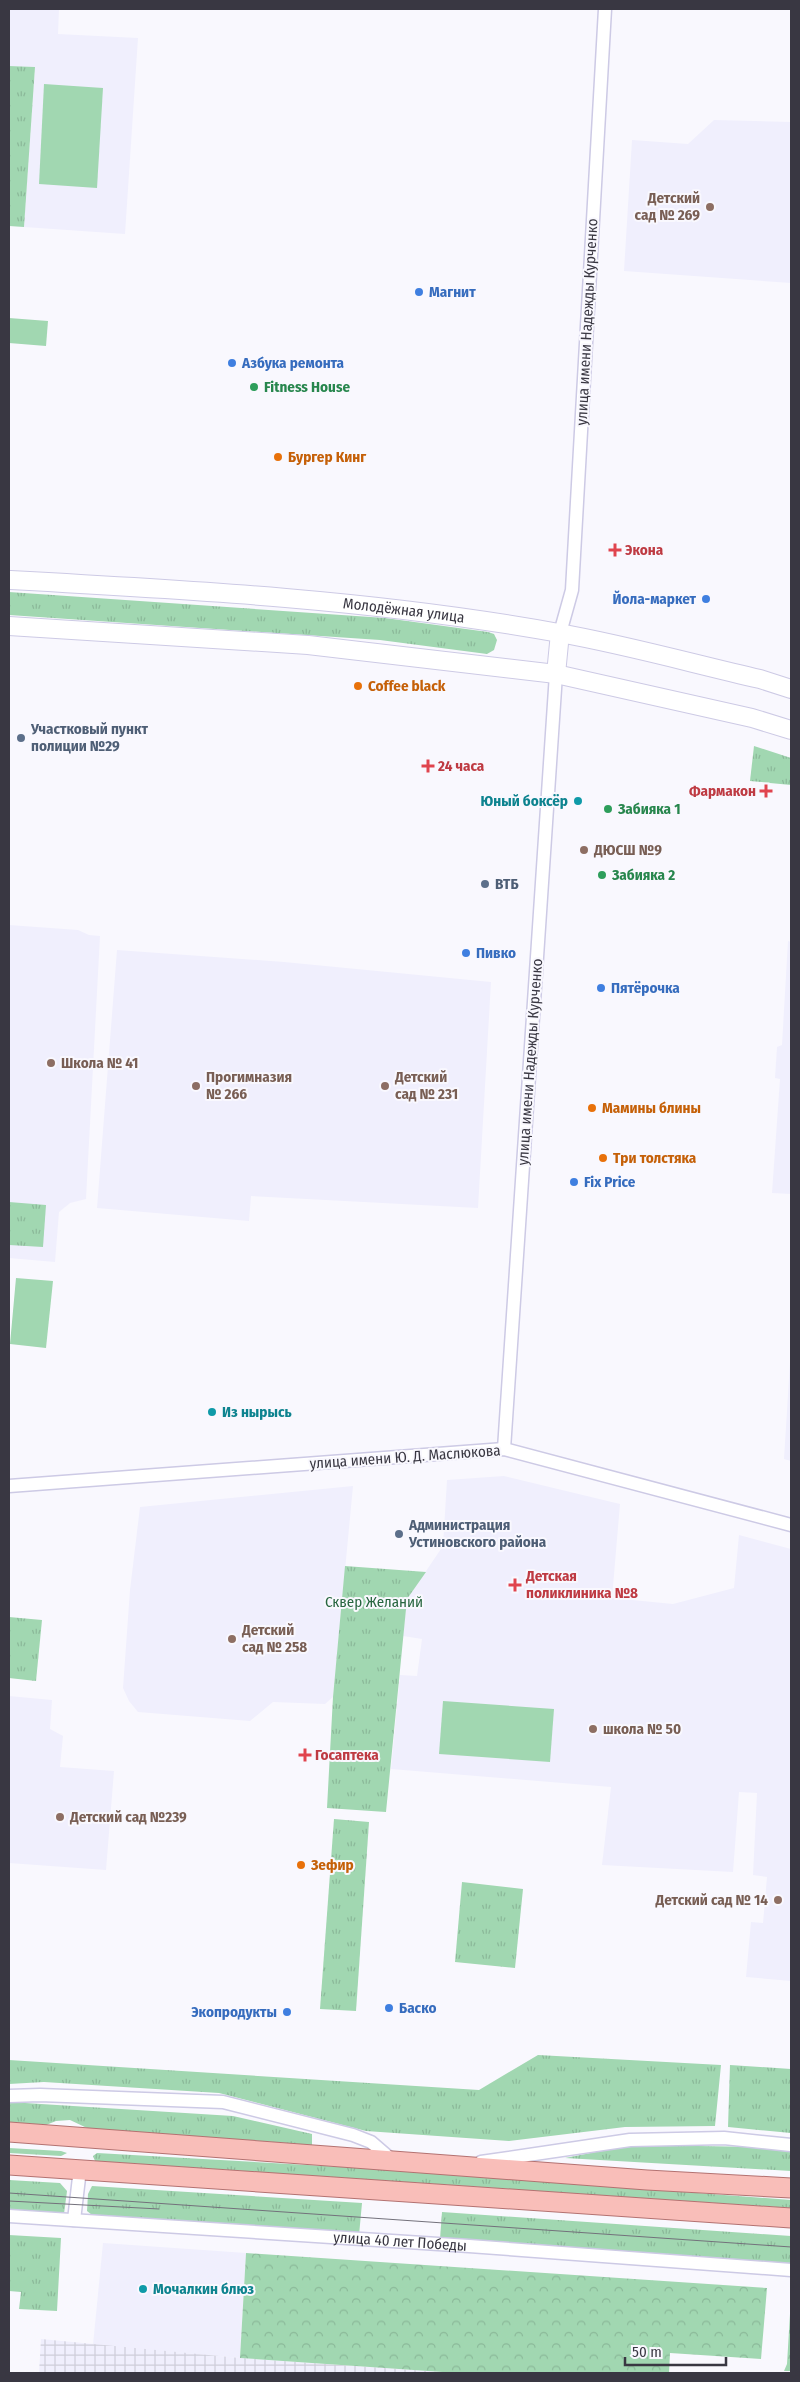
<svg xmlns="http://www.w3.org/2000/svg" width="800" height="2382" viewBox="0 0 800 2382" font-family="'Fira Sans Condensed',sans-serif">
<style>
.built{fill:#f0effd}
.industrial{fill:url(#industrial-grid)}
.grass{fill:url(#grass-tufts)}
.forest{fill:url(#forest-crowns)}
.garden{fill:#a1d7b1}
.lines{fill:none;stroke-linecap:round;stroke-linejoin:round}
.minor-casing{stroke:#cdcae5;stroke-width:15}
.secondary-casing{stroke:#cdcae5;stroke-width:20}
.primary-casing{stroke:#b37271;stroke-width:21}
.minor{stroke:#fff;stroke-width:12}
.secondary{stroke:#fff;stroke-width:18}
.primary{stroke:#f9beb9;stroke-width:19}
.tram{stroke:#73717b;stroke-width:1}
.education-dot{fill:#8d6e63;stroke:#f9f8fe;stroke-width:2}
.shop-dot{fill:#3f7fe0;stroke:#f9f8fe;stroke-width:2}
.leisure-dot{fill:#2e9e5b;stroke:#f9f8fe;stroke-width:2}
.food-dot{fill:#e8710a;stroke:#f9f8fe;stroke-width:2}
.health-dot{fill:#e0444e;stroke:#f9f8fe;stroke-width:2}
.service-dot{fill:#5c6f8a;stroke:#f9f8fe;stroke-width:2}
.culture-dot{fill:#0f9aa8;stroke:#f9f8fe;stroke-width:2}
.labels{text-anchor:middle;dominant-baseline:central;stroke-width:4;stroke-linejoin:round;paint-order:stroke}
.education-label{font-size:15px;font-weight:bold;fill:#785e54;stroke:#f9f8fe;text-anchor:start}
.shop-label{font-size:15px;font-weight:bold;fill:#366cbe;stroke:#f9f8fe;text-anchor:start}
.street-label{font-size:15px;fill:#393742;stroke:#f9f8fe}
.leisure-label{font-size:15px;font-weight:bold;fill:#27864d;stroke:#f9f8fe;text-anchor:start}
.food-label{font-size:15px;font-weight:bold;fill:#c56008;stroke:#f9f8fe;text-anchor:start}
.health-label{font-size:15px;font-weight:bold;fill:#be3a42;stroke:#f9f8fe;text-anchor:start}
.service-label{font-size:15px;font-weight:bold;fill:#4e5e75;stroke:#f9f8fe;text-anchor:start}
.culture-label{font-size:15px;font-weight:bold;fill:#0d838f;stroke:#f9f8fe;text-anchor:start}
.park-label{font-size:15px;fill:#286640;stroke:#f9f8fe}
</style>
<defs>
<pattern id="industrial-grid" width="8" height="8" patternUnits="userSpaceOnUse" patternTransform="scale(1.25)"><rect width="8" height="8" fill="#f0effd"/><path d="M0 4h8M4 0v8" fill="none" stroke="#cfceda"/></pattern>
<pattern id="grass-tufts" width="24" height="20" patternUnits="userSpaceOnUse" patternTransform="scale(1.25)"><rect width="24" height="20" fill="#a1d7b1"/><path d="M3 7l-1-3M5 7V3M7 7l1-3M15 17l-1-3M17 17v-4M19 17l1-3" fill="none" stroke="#8bb999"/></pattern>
<pattern id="forest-crowns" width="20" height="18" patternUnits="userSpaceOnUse" patternTransform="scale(1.25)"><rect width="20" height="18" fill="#a1d7b1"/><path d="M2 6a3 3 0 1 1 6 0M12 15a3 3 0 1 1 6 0" fill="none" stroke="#8bb999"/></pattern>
</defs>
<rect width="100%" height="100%" fill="#f9f8fe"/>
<g class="built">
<path d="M9 9H59L58 34 138 38 125 234 24 227 35 67 9 66Z"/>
<path d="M714 120 791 122V283L624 271 632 140 688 144Z"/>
<path d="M9 925 78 930 89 935 100 936 86 1199 70 1203 59 1212 55 1262 9 1258Z"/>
<path d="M788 941 791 942V1194L772 1193 780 1079 775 1078 777 1047 782 1045Z"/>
<path d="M117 950 284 962 491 982 478 1208 251 1196 249 1221 97 1208Z"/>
<path d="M791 1346V1461L784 1459Z"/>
<path d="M504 1476 620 1504 612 1598 673 1604 734 1588 739 1535 791 1549V1981L746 1977 751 1922 763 1923 767 1877 753 1875 757 1793 739 1792 733 1872 602 1865 611 1787 391 1769 400 1675 417 1676 422 1639 403 1636 407 1599 443 1546 447 1480Z"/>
<path d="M353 1486 333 1697 325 1704 273 1702 250 1721 138 1712 129 1701 123 1688 130 1590 140 1507Z"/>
<path d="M9 1696 52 1700 50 1729 63 1736 60 1767 114 1771 106 1870 9 1863Z"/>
<path d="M103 2243 246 2253 240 2358 93 2345Z"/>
</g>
<path class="industrial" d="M41 2339 240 2358 457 2373H39Z"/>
<g class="grass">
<path d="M9 66 35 67 24 227 9 226Z"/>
<path d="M9 592 385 618 488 632 494 634 497 640 494 650 487 654 380 640 9 615Z"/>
<path d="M754 746 791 758V785L750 781Z"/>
<path d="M9 1202 46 1205 43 1247 9 1245Z"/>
<path d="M345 1566 426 1572 407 1599 386 1812 327 1808 333 1697Z"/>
<path d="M9 1617 42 1620 36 1681 9 1678Z"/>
<path d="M334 1819 369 1822 356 2011 320 2009Z"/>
<path d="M462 1882 523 1889 515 1968 455 1962Z"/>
<path d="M538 2055 721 2065 715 2126 625 2127 509 2141 366 2131 219 2093 44 2082 9 2084V2060L479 2090Z"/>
<path d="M730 2065 791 2069V2133L728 2127Z"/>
<path d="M9 2102 233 2116 312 2134V2145L87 2128 70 2120 56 2121 46 2125 9 2122Z"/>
<path d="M631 2145 762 2147 791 2152V2171L565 2158Z"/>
<path d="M9 2148 61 2151 67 2153 61 2156 9 2153Z"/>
<path d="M97 2153 378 2169 791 2200V2208L95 2161 93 2156Z"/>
<path d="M9 2180 60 2183 67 2191 64 2214 9 2210Z"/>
<path d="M92 2186 362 2203 359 2235 92 2215 87 2211 88 2194Z"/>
<path d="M442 2212 791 2236V2264L440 2239Z"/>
<path d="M9 2235 61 2238 57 2311 19 2309 21 2292 9 2291Z"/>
<path d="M791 2297V2371H784L787 2364Z"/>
</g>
<path class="forest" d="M246 2253 767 2288 761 2359 670 2353 669 2373H457L240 2358Z"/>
<g class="garden">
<path d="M44 84 103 88 97 188 39 184Z"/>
<path d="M9 318 48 321 46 346 9 343Z"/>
<path d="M16 1278 53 1281 46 1348 10 1344Z"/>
<path d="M443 1701 554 1709 550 1762 439 1754Z"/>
</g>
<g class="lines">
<g class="minor-casing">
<g id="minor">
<path d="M560 633 572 590 605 9"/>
<path d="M504 1449 556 674"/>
<path d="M9 1486 504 1449 791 1525"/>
<path d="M9 2096 40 2095 223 2102 353 2135 371 2142 393 2161"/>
<path d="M481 2162 630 2140 724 2138 791 2145"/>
<path id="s1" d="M9 2216 469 2246 791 2270"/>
<path d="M74 2220 80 2169"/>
</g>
</g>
<g class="secondary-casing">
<g id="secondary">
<path id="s2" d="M9 580C193 590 378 600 559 633 627 645 694 664 760 679L791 689"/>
<path d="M9 626 308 645 556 674 752 718 791 730"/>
<path d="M556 674 560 633"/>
</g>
</g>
<g class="primary-casing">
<g id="primary">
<path d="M9 2132 647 2180 791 2188"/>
<path d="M9 2165 791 2218"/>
</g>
</g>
<use href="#minor" class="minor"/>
<use href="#secondary" class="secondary"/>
<use href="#primary" class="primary"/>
<g class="tram">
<path d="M9 2193 791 2247"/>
<path d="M9 2201 159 2209"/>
</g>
</g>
<g class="education-dot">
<circle cx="710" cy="207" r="5"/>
<circle cx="584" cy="850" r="5"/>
<circle cx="51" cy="1063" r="5"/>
<circle cx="196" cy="1086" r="5"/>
<circle cx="385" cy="1086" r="5"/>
<circle cx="232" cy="1639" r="5"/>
<circle cx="593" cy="1729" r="5"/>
<circle cx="60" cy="1817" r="5"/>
<circle cx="778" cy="1900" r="5"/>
</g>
<g class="shop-dot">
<circle cx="419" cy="292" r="5"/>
<circle cx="232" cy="363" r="5"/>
<circle cx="706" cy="599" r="5"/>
<circle cx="466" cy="953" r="5"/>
<circle cx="601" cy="988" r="5"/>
<circle cx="574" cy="1182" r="5"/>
<circle cx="389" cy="2008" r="5"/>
<circle cx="287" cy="2012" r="5"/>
</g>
<g class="leisure-dot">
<circle cx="254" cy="387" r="5"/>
<circle cx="608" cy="809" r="5"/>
<circle cx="602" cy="875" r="5"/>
</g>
<g class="food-dot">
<circle cx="278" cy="457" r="5"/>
<circle cx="358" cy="686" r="5"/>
<circle cx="592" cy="1108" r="5"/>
<circle cx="603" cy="1158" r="5"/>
<circle cx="301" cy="1865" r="5"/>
</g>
<g class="health-dot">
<path d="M612.5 542.5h5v5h5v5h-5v5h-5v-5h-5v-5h5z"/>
<path d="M425.5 758.5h5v5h5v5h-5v5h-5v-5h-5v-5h5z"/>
<path d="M763.5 783.5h5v5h5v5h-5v5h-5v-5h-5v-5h5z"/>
<path d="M512.5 1577.5h5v5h5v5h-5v5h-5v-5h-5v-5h5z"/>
<path d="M302.5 1747.5h5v5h5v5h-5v5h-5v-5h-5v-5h5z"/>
</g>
<g class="service-dot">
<circle cx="21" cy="738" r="5"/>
<circle cx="485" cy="884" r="5"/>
<circle cx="399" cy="1534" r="5"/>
</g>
<g class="culture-dot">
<circle cx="578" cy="801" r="5"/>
<circle cx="212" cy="1412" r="5"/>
<circle cx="143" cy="2289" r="5"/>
</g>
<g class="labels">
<g class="education-label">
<text x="700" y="198" text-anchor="end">Детский<tspan x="700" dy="17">сад № 269</tspan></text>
<text x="594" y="850">ДЮСШ №9</text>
<text x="61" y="1063">Школа № 41</text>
<text x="206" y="1077">Прогимназия<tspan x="206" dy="17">№ 266</tspan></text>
<text x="395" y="1077">Детский<tspan x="395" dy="17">сад № 231</tspan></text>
<text x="242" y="1630">Детский<tspan x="242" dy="17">сад № 258</tspan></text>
<text x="603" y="1729">школа № 50</text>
<text x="70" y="1817">Детский сад №239</text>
<text x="768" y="1900" text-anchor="end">Детский сад № 14</text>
</g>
<g class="shop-label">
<text x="429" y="292">Магнит</text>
<text x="242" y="363">Азбука ремонта</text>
<text x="696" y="599" text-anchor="end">Йола-маркет</text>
<text x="476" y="953">Пивко</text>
<text x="611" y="988">Пятёрочка</text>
<text x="584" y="1182">Fix Price</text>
<text x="399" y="2008">Баско</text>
<text x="277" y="2012" text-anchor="end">Экопродукты</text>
</g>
<g class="street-label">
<text transform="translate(587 322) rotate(-87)">улица имени Надежды Курченко</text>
<text stroke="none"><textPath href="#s2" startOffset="396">Молодёжная улица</textPath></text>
<text transform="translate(530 1062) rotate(-86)">улица имени Надежды Курченко</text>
<text transform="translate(405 1457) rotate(-4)">улица имени Ю. Д. Маслюкова</text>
<text stroke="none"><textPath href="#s1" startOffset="392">улица 40 лет Победы</textPath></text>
</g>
<g class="leisure-label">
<text x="264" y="387">Fitness House</text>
<text x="618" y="809">Забияка 1</text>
<text x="612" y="875">Забияка 2</text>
</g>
<g class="food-label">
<text x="288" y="457">Бургер Кинг</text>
<text x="368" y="686">Coffee black</text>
<text x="602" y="1108">Мамины блины</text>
<text x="613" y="1158">Три толстяка</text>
<text x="311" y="1865">Зефир</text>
</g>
<g class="health-label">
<text x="625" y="550">Экона</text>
<text x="438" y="766">24 часа</text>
<text x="756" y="791" text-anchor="end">Фармакон</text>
<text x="526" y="1576">Детская<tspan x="526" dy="17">поликлиника №8</tspan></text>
<text x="315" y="1755">Госаптека</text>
</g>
<g class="service-label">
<text x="31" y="729">Участковый пункт<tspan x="31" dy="17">полиции №29</tspan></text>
<text x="495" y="884">ВТБ</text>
<text x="409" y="1525">Администрация<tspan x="409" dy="17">Устиновского района</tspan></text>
</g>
<g class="culture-label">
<text x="568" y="801" text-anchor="end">Юный боксёр</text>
<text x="222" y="1412">Из нырысь</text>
<text x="153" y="2289">Мочалкин блюз</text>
</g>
<g class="park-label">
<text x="374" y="1602">Сквер Желаний</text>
</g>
</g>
<rect width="800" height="2382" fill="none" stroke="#393742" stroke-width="20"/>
<path d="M625 2357v8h101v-8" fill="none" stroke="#393742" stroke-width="2.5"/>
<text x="632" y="2357" font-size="15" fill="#393742" stroke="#f9f8fe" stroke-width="4" paint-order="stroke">50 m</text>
</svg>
